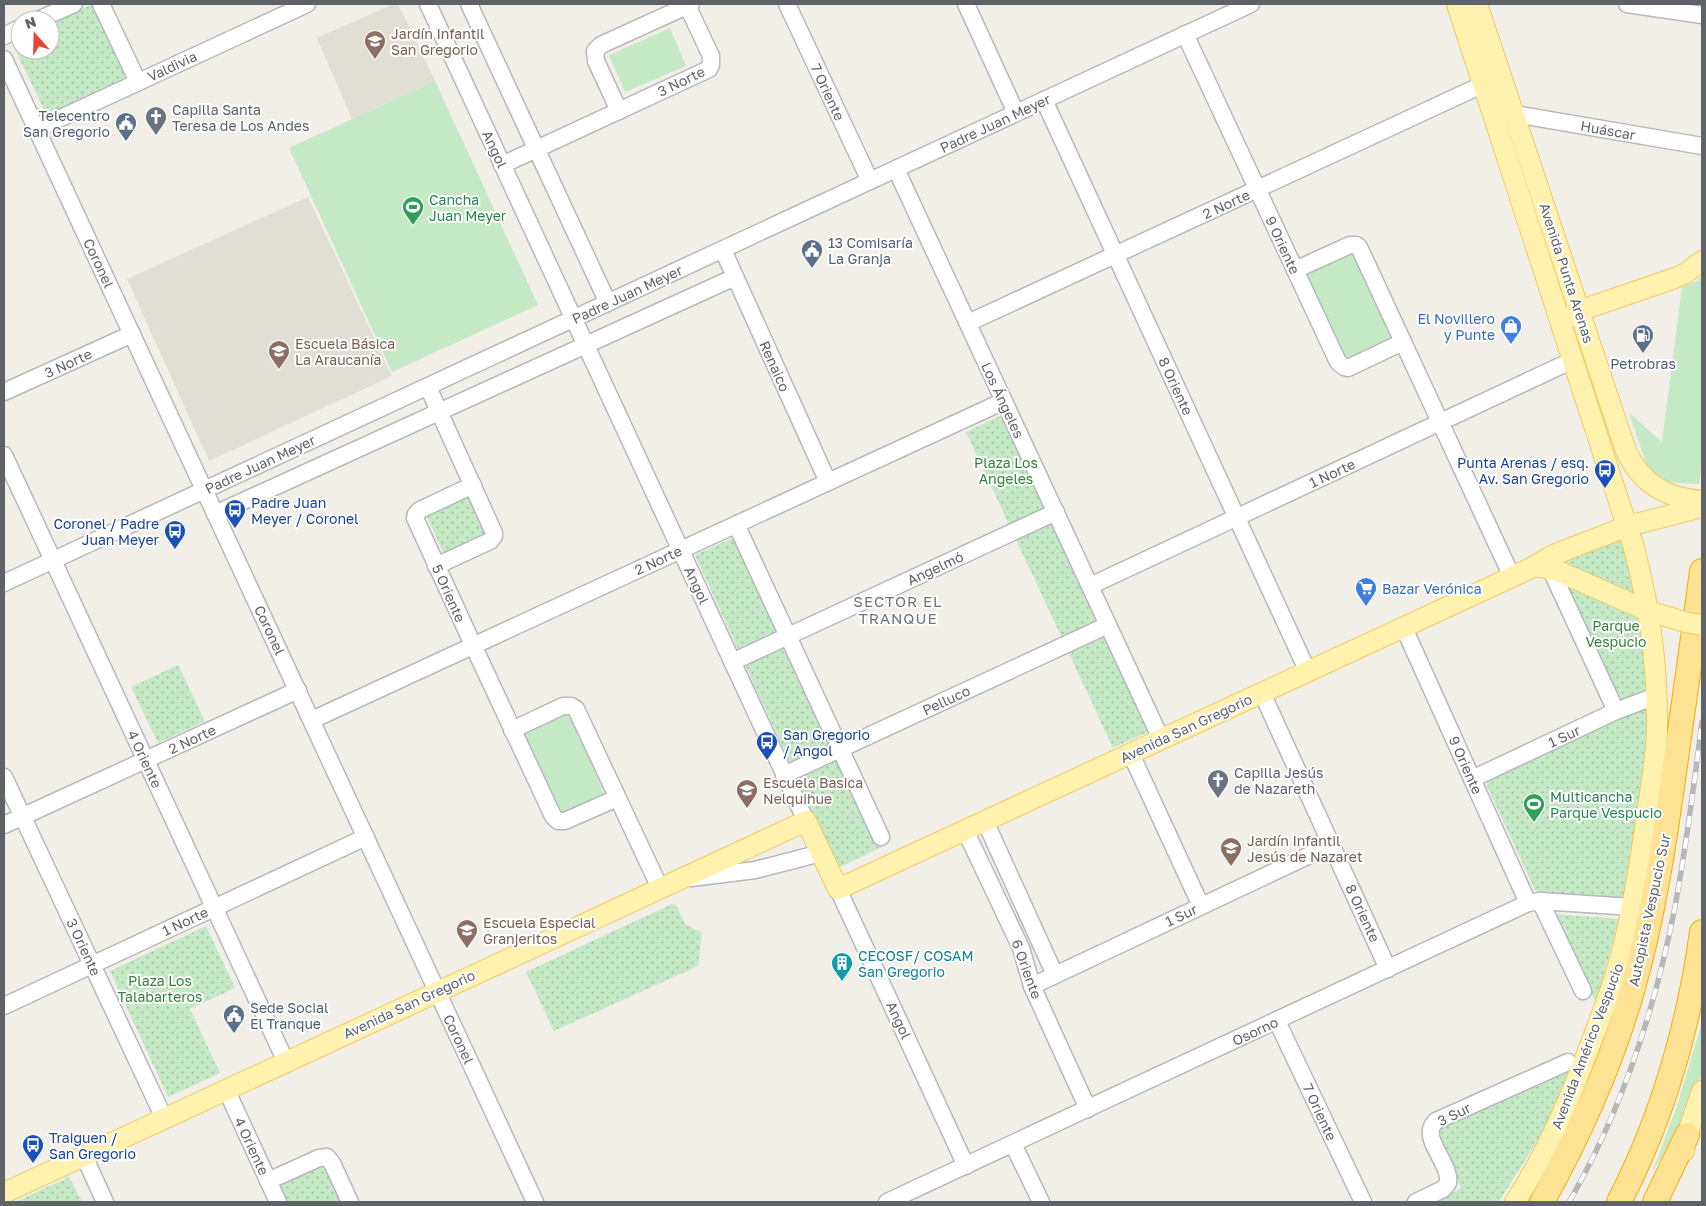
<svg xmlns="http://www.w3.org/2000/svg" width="1706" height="1206" viewBox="0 0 1706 1206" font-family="'Golos Text',sans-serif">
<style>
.education{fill:#e1ded6}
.grass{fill:#c5e8c5}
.park{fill:url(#park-dots)}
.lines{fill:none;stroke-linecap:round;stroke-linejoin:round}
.minor-casing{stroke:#b5b8bc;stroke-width:19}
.major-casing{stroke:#f2c960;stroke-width:22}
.highway-casing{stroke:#f9ab00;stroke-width:26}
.minor{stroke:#fff;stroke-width:16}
.major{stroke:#fff2af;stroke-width:20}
.highway{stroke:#fde293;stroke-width:24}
.rail-casing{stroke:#b6b7b8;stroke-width:5.5}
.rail{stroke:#fff;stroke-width:4;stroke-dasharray:11;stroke-linecap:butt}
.major-bridge-casing{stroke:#f2c960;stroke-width:22;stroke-linecap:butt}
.major-bridge{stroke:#fff2af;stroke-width:20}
.labels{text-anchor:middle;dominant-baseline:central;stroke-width:4;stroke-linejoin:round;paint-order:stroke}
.education-label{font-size:14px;fill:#785e54;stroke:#fff;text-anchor:start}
.street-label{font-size:14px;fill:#5f6368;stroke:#fff}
.worship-label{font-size:14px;fill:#5b616d;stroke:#fff;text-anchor:start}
.service-label{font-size:14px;fill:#4e5e75;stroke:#fff;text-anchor:start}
.leisure-label{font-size:14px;fill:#27864d;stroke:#fff;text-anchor:start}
.shop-label{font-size:14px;fill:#366cbe;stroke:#fff;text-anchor:end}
.park-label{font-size:14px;fill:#348238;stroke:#fff}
.transit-label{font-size:14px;fill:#164399;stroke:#fff;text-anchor:start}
.culture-label{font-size:14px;fill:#0d838f;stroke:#fff;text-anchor:start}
.neighbourhood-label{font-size:15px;letter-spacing:1px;fill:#70757a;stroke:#fff}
</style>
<defs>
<pattern id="park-dots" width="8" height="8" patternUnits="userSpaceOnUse" patternTransform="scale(1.25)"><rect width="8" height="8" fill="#c5e8c5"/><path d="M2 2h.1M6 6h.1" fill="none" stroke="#a3c0a4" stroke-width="1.8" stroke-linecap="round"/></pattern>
</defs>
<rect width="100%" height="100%" fill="#f1efe8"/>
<g class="education">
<path d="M393 4H398L435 81 352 119 317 38Z"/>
<path d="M308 197 392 376 209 461 127 279Z"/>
</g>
<g class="grass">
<path d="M670 28 686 66 625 92 609 55Z"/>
<path d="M435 81 538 305 392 372 289 148Z"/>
<path d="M1354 253 1392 339 1341 361 1303 275Z"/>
<path d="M1702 276V462L1699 484 1667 482 1647 466 1629 413 1662 442 1682 287 1697 281Z"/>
<path d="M569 711 605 795 560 814 523 731Z"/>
<path d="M1702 1022V1073L1691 1107 1652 1173 1677 1106Z"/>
</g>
<g class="park">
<path d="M93 4H98L132 76 47 116 12 43 20 39V50H50V24Z"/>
<path d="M1002 415 1148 732 1113 748 966 432Z"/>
<path d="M470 493 489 533 444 554 426 514Z"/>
<path d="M746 532 890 843 838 868 695 555Z"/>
<path d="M1621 538 1639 597 1553 558Z"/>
<path d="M1563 581 1641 618 1650 696 1620 707Z"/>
<path d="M178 665 205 721 158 743 131 687Z"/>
<path d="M1647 708 1650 711 1646 766 1625 893 1621 898 1537 894 1487 786V781L1622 714Z"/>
<path d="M672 904 676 905 685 924 702 933 698 966 554 1031 526 972Z"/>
<path d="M1555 914 1619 919 1596 1003Z"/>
<path d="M206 926 235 988 190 1009 220 1073 168 1097 110 971Z"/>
<path d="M1564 1072 1568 1073C1557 1116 1522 1164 1499 1202H1435L1461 1188 1437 1133 1440 1127Z"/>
<path d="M320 1161 327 1165 344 1202H285L276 1181Z"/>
<path d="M69 1177 82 1202H15Z"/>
</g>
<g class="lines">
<g class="minor-casing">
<g id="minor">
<path d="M101 4 138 82"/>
<path d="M428 4 806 821"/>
<path d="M469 4 608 303"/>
<path d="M787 4 870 181"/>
<path d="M966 4 1016 113"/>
<path d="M1627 4 1702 15"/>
<path d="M38 20 74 4"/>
<path d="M1185 34 1338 362 1344 367 1348 368 1403 342"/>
<path d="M4 36 20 28"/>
<path d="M4 59 535 1202"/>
<path d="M1044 100 1308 672"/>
<path d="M619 111 596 61 595 51 601 45 691 4"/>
<path d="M1514 114 1702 146"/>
<path d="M37 129 307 4"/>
<path d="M502 165 709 69 711 65V56L687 5"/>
<path d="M896 169 1161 739"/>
<path d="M723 250 828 482"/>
<path d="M1295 270 1350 245H1356L1359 247 1512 577"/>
<path d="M968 323 1484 84"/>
<path d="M428 387 494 533V536L490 541 436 566"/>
<path d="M4 392 132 334"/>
<path d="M4 455 286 1062"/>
<path d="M473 485 420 510 416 514 415 518 473 645 553 816 558 821H565L617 798"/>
<path d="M215 514 735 277"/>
<path d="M736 524 881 837"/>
<path d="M1550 568 1616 711"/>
<path d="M4 583 1251 4"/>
<path d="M1090 586 1573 360"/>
<path d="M1404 628 1528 903"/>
<path d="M732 662 1056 512"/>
<path d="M1262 693 1388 969"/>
<path d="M312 720 1004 401"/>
<path d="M512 730 563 706H571L576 709 660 888"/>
<path d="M1131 754 1201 906"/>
<path d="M784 775 1108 625"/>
<path d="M4 777 164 1118"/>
<path d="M1472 779 1616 711 1656 696"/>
<path d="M985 821 1055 975"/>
<path d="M4 825 298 690"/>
<path d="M965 830 1021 948 1032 986 1088 1109"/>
<path d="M691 878 755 870 821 853"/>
<path d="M838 889 966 1166"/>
<path d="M1540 901 1583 991"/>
<path d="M1032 986 1331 845"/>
<path d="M4 1006 366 837"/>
<path d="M1277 1021 1363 1202"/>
<path d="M226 1089 278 1202"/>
<path d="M1013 1144 1041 1202"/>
<path d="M84 1156 105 1202"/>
<path d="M268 1181 319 1158 327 1157 332 1163 350 1202"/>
<path d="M887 1202 1528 903 1540 901 1632 907"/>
<path d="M1416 1202 1443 1189 1448 1183C1452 1164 1418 1137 1436 1121L1568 1062"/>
</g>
</g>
<g class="major-casing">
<g id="major">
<path d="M1457 4 1634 548C1650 608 1658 669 1657 731 1656 764 1649 797 1645 829 1639 869 1633 909 1623 948 1616 978 1605 1006 1594 1035 1573 1092 1549 1150 1515 1202"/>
<path d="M1477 4 1626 451C1642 485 1667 498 1702 501"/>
<path d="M1570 317 1579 311 1675 278 1686 273 1702 261"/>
<path d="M1533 567H1542L1558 571 1648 611 1685 622"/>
<path d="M1684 1151 1687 1135 1702 1091"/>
<path d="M4 1193 806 821 838 889 1512 577 1533 567 1553 555 1628 526 1702 507"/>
</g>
</g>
<g class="highway-casing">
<g id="highway">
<path d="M1542 1202C1578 1137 1609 1069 1630 998 1653 920 1665 839 1676 758 1685 695 1694 633 1702 571"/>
<path d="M1619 1202C1662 1119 1689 1025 1702 932"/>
<path d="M1655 1202 1687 1135"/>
</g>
</g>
<use href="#minor" class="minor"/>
<use href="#major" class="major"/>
<use href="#highway" class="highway"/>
<g class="rail-casing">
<path id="rail" d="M1569 1202C1620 1114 1654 1012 1674 912 1686 849 1694 785 1702 722"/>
</g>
<use href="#rail" class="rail"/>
<g class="major-bridge-casing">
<path id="major-bridge" d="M1685 622 1702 625"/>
</g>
<use href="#major-bridge" class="major-bridge"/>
</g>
<defs>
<g id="school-pin" transform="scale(1.125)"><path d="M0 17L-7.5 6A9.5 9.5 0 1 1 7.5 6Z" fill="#8d6e63" stroke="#fff"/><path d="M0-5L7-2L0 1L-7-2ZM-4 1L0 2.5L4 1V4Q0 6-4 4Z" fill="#fff"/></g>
<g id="church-pin" transform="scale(1.125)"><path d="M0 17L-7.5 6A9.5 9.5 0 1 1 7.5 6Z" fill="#6b7280" stroke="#fff"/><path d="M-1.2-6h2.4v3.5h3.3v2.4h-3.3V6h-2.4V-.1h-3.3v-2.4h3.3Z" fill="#fff"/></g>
<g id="civic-pin" transform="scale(1.125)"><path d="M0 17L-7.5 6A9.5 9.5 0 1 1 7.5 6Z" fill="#5c6f8a" stroke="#fff"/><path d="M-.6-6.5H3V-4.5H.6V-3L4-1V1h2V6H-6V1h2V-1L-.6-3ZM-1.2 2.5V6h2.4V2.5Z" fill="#fff"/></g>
<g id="stadium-pin" transform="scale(1.125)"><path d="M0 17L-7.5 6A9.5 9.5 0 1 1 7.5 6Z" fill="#2e9e5b" stroke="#fff"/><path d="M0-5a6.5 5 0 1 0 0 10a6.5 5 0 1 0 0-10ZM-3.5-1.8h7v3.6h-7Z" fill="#fff"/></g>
<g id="shop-pin" transform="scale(1.125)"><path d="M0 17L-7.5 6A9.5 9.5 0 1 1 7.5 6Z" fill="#3f7fe0" stroke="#fff"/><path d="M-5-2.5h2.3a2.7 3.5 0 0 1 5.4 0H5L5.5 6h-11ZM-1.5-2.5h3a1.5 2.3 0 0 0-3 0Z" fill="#fff"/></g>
<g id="fuel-pin" transform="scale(1.125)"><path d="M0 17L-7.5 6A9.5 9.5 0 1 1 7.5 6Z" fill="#5c6f8a" stroke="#fff"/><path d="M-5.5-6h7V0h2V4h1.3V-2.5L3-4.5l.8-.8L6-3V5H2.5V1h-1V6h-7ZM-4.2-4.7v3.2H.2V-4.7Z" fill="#fff"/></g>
<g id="bus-pin" transform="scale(1.125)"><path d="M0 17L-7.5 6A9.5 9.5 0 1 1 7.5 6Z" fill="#1a4fb4" stroke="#fff"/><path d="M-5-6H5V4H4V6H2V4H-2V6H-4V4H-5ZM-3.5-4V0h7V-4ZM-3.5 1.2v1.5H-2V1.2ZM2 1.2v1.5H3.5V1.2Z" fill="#fff"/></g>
<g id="supermarket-pin" transform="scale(1.125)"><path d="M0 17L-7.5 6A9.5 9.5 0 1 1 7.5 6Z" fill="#3f7fe0" stroke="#fff"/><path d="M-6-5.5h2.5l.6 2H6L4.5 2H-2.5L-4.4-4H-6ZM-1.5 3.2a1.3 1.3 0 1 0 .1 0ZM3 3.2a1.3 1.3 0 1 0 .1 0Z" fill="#fff"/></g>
<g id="building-pin" transform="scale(1.125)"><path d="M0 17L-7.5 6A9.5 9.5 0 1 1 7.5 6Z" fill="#0f9aa8" stroke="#fff"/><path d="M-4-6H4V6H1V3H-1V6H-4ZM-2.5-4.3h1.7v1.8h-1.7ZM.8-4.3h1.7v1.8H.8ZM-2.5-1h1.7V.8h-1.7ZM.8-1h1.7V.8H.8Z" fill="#fff"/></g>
</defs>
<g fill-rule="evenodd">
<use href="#school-pin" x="375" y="41"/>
<use href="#church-pin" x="156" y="117"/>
<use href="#civic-pin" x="126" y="123"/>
<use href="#stadium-pin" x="413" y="207"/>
<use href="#civic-pin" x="812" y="250"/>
<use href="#shop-pin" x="1511" y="326"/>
<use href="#fuel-pin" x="1643" y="335"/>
<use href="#school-pin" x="279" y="351"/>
<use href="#bus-pin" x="1605" y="470"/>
<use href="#bus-pin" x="235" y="510"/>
<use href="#bus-pin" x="175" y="531"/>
<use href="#supermarket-pin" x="1366" y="588"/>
<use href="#bus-pin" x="767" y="742"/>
<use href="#church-pin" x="1218" y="780"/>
<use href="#school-pin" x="747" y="790"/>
<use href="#stadium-pin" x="1534" y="804"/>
<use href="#school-pin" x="1231" y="848"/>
<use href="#school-pin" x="467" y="930"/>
<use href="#building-pin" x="842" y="963"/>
<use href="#civic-pin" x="234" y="1015"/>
<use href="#bus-pin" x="33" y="1145"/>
</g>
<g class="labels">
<g class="education-label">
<text x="391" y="33">Jardín Infantil<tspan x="391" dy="16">San Gregorio</tspan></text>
<text x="295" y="343">Escuela Básica<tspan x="295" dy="16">La Araucanía</tspan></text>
<text x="763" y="782">Escuela Basica<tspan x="763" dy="16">Nelquihue</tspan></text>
<text x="1247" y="840">Jardín Infantil<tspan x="1247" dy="16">Jesús de Nazaret</tspan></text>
<text x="483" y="922">Escuela Especial<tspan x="483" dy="16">Granjeritos</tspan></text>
</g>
<g class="street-label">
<text transform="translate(172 66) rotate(-25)">Valdivia</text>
<text transform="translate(681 81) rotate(-26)">3 Norte</text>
<text transform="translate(828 92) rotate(65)">7 Oriente</text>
<text transform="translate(995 123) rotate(-25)">Padre Juan Meyer</text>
<text transform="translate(1608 130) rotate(10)">Huáscar</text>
<text transform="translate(495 149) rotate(65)">Angol</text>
<text transform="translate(1226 204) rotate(-25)">2 Norte</text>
<text transform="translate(1283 245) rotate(65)">9 Oriente</text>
<text transform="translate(99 263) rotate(65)">Coronel</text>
<text transform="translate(1567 273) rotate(72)">Avenida Punta Arenas</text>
<text transform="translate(627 294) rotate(-25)">Padre Juan Meyer</text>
<text transform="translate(68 363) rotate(-25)">3 Norte</text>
<text transform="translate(775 366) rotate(66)">Renaico</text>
<text transform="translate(1176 386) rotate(65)">8 Oriente</text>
<text transform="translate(1003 400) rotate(65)">Los Ángeles</text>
<text transform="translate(260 464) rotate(-25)">Padre Juan Meyer</text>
<text transform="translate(1332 473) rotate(-25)">1 Norte</text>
<text transform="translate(658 560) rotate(-25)">2 Norte</text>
<text transform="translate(935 568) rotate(-25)">Angelmó</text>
<text transform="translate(697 585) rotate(65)">Angol</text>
<text transform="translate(449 593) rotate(66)">5 Oriente</text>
<text transform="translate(270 630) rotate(65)">Coronel</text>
<text transform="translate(946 700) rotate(-25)">Pelluco</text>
<text transform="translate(1186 728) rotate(-25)">Avenida San Gregorio</text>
<text transform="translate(1564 736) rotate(-25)">1 Sur</text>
<text transform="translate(192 739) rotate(-25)">2 Norte</text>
<text transform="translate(145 759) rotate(65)">4 Oriente</text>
<text transform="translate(1466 765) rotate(66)">9 Oriente</text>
<text transform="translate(1649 910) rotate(-78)">Autopista Vespucio Sur</text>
<text transform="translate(1363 913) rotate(65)">8 Oriente</text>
<text transform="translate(1181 915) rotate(-25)">1 Sur</text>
<text transform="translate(185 921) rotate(-25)">1 Norte</text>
<text transform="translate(84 947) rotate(65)">3 Oriente</text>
<text transform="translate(1027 969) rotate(70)">6 Oriente</text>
<text transform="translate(409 1004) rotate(-25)">Avenida San Gregorio</text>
<text transform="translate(899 1020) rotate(65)">Angol</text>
<text transform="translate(1255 1031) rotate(-25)">Osorno</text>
<text transform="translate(459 1039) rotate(65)">Coronel</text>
<text transform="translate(1587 1046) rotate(-69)">Avenida Américo Vespucio</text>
<text transform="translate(1320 1112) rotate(65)">7 Oriente</text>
<text transform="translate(1454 1114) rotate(-26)">3 Sur</text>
<text transform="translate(252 1146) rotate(65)">4 Oriente</text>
</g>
<g class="worship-label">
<text x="172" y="109">Capilla Santa<tspan x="172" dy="16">Teresa de Los Andes</tspan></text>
<text x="1234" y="772">Capilla Jesús<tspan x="1234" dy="16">de Nazareth</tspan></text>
</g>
<g class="service-label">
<text x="110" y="115" text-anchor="end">Telecentro<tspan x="110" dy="16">San Gregorio</tspan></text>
<text x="828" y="242">13 Comisaría<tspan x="828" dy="16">La Granja</tspan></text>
<text x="1643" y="363" text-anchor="middle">Petrobras</text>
<text x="250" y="1007">Sede Social<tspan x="250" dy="16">El Tranque</tspan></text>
</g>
<g class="leisure-label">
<text x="429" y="199">Cancha<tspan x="429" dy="16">Juan Meyer</tspan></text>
<text x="1550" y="796">Multicancha<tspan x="1550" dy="16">Parque Vespucio</tspan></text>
</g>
<g class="shop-label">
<text x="1495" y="318">El Novillero<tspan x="1495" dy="16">y Punte</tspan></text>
<text x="1382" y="588" text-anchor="start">Bazar Verónica</text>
</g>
<g class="park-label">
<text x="1006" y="462">Plaza Los<tspan x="1006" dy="16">Angeles</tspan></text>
<text x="1616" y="625">Parque<tspan x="1616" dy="16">Vespucio</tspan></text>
<text x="160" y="980">Plaza Los<tspan x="160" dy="16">Talabarteros</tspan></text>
</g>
<g class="transit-label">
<text x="1589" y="462" text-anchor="end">Punta Arenas / esq.<tspan x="1589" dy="16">Av. San Gregorio</tspan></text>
<text x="251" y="502">Padre Juan<tspan x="251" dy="16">Meyer / Coronel</tspan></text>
<text x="159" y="523" text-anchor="end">Coronel / Padre<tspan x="159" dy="16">Juan Meyer</tspan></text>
<text x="783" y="734">San Gregorio<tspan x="783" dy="16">/ Angol</tspan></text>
<text x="49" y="1137">Traiguen /<tspan x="49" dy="16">San Gregorio</tspan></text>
</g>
<g class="culture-label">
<text x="858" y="955">CECOSF/ COSAM<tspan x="858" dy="16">San Gregorio</tspan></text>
</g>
<g class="neighbourhood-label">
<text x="898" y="601">SECTOR EL<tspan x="898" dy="17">TRANQUE</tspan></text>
</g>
</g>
<rect width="1706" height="1206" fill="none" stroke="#5f6368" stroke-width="10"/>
<g transform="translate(35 35) rotate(340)"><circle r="24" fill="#ffffff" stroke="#bfc1c3"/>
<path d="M0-4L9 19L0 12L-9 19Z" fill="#ea4335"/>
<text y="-8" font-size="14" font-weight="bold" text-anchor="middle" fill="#5f6368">N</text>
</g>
</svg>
